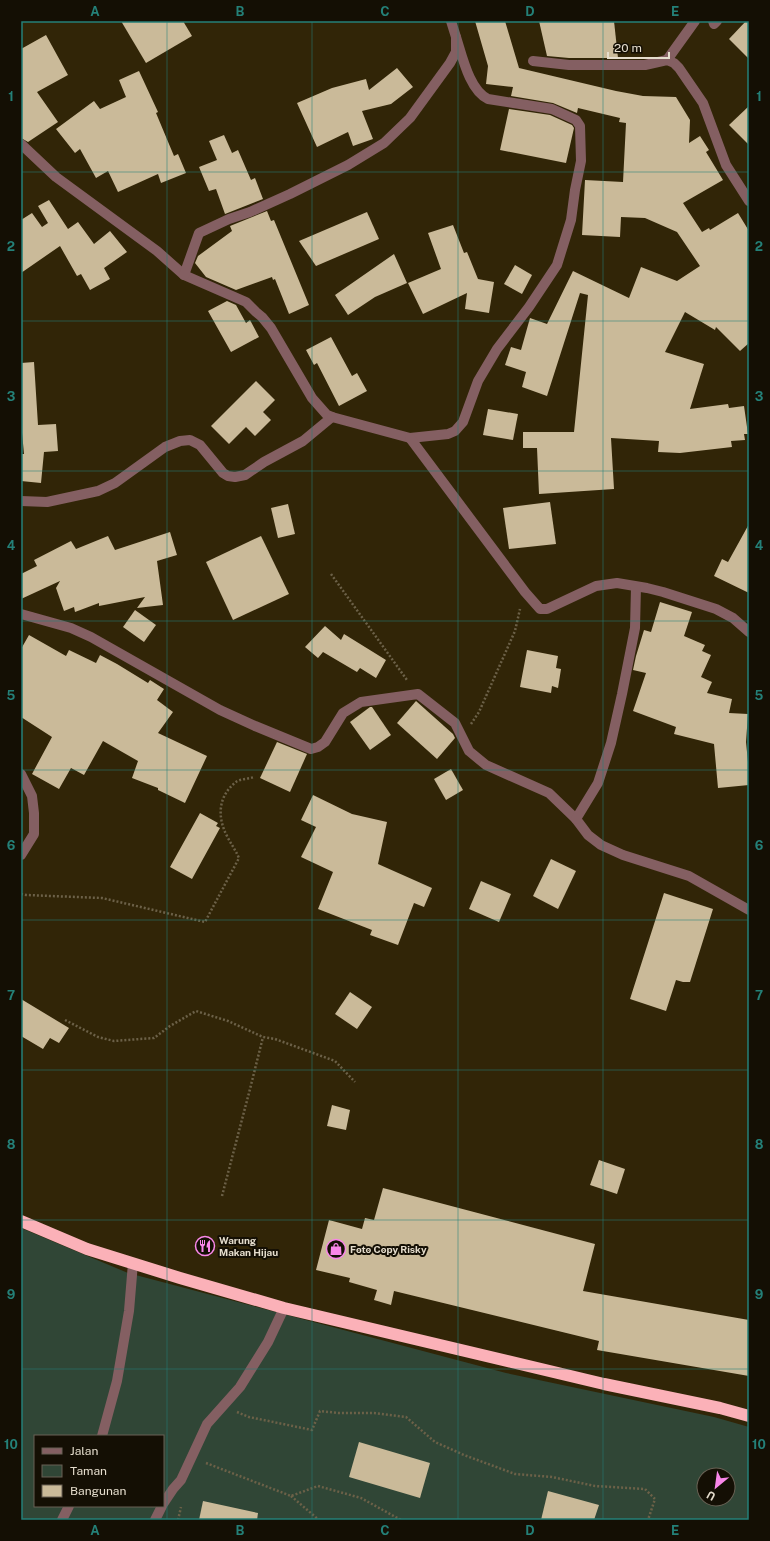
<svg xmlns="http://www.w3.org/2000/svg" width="770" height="1541" viewBox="0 0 770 1541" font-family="'Public Sans',sans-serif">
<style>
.green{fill:#304636;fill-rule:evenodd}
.building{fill:#caba99}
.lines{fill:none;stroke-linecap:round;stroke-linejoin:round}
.path{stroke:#6c6148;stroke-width:2.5;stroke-dasharray:2 2;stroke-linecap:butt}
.minor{stroke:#845f62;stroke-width:10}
.highway{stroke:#fbb1b8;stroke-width:12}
.grid{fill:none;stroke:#248078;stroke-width:1;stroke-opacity:0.55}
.labels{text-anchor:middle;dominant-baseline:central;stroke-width:4;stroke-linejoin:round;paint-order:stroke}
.poi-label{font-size:10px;font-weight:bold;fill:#e5ddcd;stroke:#140f04;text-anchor:start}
.neatline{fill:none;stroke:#248078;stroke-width:1.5}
.grid-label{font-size:13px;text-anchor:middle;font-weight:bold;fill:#248078}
</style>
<rect width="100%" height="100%" fill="#312507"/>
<path class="green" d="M21 1228 128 1273 506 1373 714 1417 749 1427V1520H21ZM35 1436H163V1506H35ZM704 1475H728V1499H704Z"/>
<g class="building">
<path d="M121 21H183L192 36 146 63Z"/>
<path d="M475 21H505L519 68 616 91 643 96 676 97 690 120 689 143 700 136 709 150 706 152 723 180 683 203 702 232 709 228 710 230 738 213 749 231V343L740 351 716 327 715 330 685 312 665 352 704 364 690 409 728 404 729 408 744 406 748 434H744L745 440 731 441 732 447 680 453 658 452 659 441 611 438 614 489 539 494 537 448H523V432H574L588 295 580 293 547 396 522 387 526 372 505 365 511 347 521 350 530 318 547 324 573 271 629 298 641 267 677 281 700 266 677 232 645 218 621 217 620 237 582 235 585 180 623 182 626 123 619 122 620 118 578 108 577 113 553 103 511 96 513 87 486 84 488 66Z"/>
<path d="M539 21H614L618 58H569L547 56Z"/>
<path d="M746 21H749V59L729 39Z"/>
<path d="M46 35 68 75 37 92 58 122 28 142 21 138V49Z"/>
<path d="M397 68 413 87 391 104 362 111 373 139 353 146 348 132 317 147 297 103 332 88 366 79 369 90Z"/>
<path d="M139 71 158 112 156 113 174 156 178 154 186 173 161 183 158 174 118 192 108 171 96 178 80 149 75 153 56 129 94 101 100 109 126 97 119 80Z"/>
<path d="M749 106V145L729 125Z"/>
<path d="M509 109 550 115 572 125 574 128 566 163 500 150Z"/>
<path d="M224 135 232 153 238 150 251 180 255 178 263 199 225 214 216 189 209 191 199 167 217 160 209 141Z"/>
<path d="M49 200 68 229 78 222 94 244 110 231 127 252 104 268 110 279 90 290 81 274 77 276 60 246 21 273V220L32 213 42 227 48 223 38 206Z"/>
<path d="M267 211 271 221 274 220 309 305 289 314 275 279 273 280 272 277 236 290 206 277 195 263 198 256 232 231 230 226Z"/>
<path d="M367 212 379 239 316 266 299 241Z"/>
<path d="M453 225 464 253 467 252 478 279 494 282 489 313 465 309 467 293 423 314 408 283 441 269 428 233Z"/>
<path d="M394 254 407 283 375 297 348 315 335 295Z"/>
<path d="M515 265 532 275 522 294 504 284Z"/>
<path d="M227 301 236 305 246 323 250 320 259 337 231 352 208 311Z"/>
<path d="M331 337 352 376 357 373 367 391 339 406 317 363 314 365 306 350Z"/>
<path d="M34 362 38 425 56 424 58 451 44 452 41 483 21 481V454H24L21 422V363Z"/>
<path d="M256 381 275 400 263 412 271 420 255 436 246 427 229 444 211 426Z"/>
<path d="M488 409 518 414 513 440 483 435Z"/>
<path d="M550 502 556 544 509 549 503 508Z"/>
<path d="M288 504 295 534 278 538 271 508Z"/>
<path d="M749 524V593L714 576 722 559 728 562Z"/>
<path d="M170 532 177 555 157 561 163 605 137 608 145 597 99 606V603L75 612 74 607 64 611 56 588 60 581 21 599V574L37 566 34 560 71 541 76 549 108 536 115 550Z"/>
<path d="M261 536 289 594 233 620 206 562Z"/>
<path d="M660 602 692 612 684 636 705 645 702 651 711 655 701 677 712 682 707 693 732 699 729 713 748 714 746 742 748 762H749V785L718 788 714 744 674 734 676 727 633 711 646 673 633 670 636 656 644 630 651 632Z"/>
<path d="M135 610 156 625 144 642 123 627Z"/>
<path d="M325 626 341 640 344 634 386 660 376 678 360 668 357 672 323 652 318 658 305 647Z"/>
<path d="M29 635 66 656 69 650 96 663 100 655 117 664 148 683 150 680 164 689 157 700 173 712 158 733 207 756 185 803 158 790V788L132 778 138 761 103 741 84 775 71 768 59 789 32 774 52 737 21 717V649Z"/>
<path d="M527 650 558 656 556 668 561 669 558 688 552 686 551 693 520 687Z"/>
<path d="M416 701 453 734 455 738 437 759 397 723Z"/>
<path d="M370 707H372L391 735 370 750 350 722Z"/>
<path d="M277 742 307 754 290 792 260 778Z"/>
<path d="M451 769 463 790 446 800 434 779Z"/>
<path d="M313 795 352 814 387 822 378 864 432 888 424 907 414 903 398 945 370 935 372 930 318 909 333 872 301 857 316 827 301 820Z"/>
<path d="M200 813 218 823 216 826 220 828 192 879 170 867Z"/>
<path d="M551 859 576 871 558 909 533 896Z"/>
<path d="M481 881 511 894 499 922 469 909Z"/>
<path d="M664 893 713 909 690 982H683L676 980 666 1011 630 999Z"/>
<path d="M350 992 372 1007 357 1029 335 1014Z"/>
<path d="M21 999 69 1028 59 1043 50 1038 43 1049 21 1036Z"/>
<path d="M332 1105 350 1110 346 1130 327 1126Z"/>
<path d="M599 1160 625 1169 617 1194 590 1185Z"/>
<path d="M383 1188 595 1244 583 1291 749 1320V1376L597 1350 599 1341 394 1291 391 1305 374 1300 377 1290 349 1282 350 1278 316 1270 329 1220 362 1229 365 1218 374 1220Z"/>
<path d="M359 1442 430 1463 420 1498 349 1477Z"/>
<path d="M548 1491 599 1505 594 1520H541Z"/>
<path d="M203 1501 258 1513 257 1520H199Z"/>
</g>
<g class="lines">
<g class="path">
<path d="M331 574 407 680"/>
<path d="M471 724 479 712 515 631 520 609"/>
<path d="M21 894 26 895 102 898 205 922 239 858C235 849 231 844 227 836 217 817 218 796 236 782 240 779 248 779 254 777"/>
<path d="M65 1020 98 1037 114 1041 127 1040 154 1038 170 1026 196 1011 228 1021 263 1037 275 1039 335 1061 355 1082"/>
<path d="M222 1196 250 1089 263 1037"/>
<path d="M237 1412 249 1417 312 1430 320 1411 338 1413H374L406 1417 435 1442 464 1455 515 1474 552 1477 595 1486 645 1489 655 1499 648 1520"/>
<path d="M206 1463 291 1496 318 1486 361 1498 401 1520"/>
<path d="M291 1496 319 1520"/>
<path d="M178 1520 181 1507"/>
</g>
<g class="minor">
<path d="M713 21 714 24 717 21"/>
<path d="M667 60 695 21"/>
<path d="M533 61 569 65H645L667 60 674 63 679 68 703 103 726 165 749 201"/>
<path d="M21 144 56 177 157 251 184 275 246 302 256 312 262 317 271 328 312 398 327 415 332 417 303 441 264 462 245 475 235 477 228 476 223 473 200 445 190 440 180 441 165 447 115 483 98 491 47 502 21 501"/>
<path d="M184 275 199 233 229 219 250 212 290 194 348 165 384 143 410 118 450 63 456 52V37L451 21"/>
<path d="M332 417 410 438 448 434 455 431 463 422 478 381 497 349 529 307 557 265 571 220 575 190 581 161 580 126 576 120 552 109 488 99C469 90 462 55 456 37"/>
<path d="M410 438 525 592 540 609H547L596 586 617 583 647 588 663 592 716 609 733 618 749 632"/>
<path d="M21 614 71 628 91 637 220 710 255 726 311 749 318 747 325 742 343 713 361 702 418 694 455 723 469 751 486 765 549 793 576 819 588 835 601 845 623 855 689 876 749 910"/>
<path d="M21 774 32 796 34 813V834L21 855"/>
<path d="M576 819 598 783 611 743 622 694 635 628 636 587"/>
<path d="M102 1436 117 1381 129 1311 133 1263"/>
<path d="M163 1504 173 1489 181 1480 207 1424 240 1387 268 1342 284 1308"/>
<path d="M62 1520 69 1506"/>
<path d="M155 1520 162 1506"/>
</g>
<path class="highway" d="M21 1221 87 1249 180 1278 284 1308 604 1384 720 1408 749 1416"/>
</g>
<path class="grid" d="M167 21V1520M312 21V1520M458 21V1520M603 21V1520M21 172H749M21 321H749M21 471H749M21 621H749M21 770H749M21 920H749M21 1070H749M21 1220H749M21 1369H749"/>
<defs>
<g id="restaurant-ring" transform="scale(1)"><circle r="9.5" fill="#140f04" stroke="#f987e9" stroke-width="1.5"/><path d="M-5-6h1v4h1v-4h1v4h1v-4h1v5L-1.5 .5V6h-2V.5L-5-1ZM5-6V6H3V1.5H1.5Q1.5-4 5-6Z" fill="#f987e9"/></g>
<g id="shop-ring" transform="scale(1)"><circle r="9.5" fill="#140f04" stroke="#f987e9" stroke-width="1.5"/><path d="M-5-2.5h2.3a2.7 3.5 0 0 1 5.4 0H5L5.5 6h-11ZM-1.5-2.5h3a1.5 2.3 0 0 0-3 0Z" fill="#f987e9"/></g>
</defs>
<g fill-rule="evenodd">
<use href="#restaurant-ring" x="205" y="1246"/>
<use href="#shop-ring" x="336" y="1249"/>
</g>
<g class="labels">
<g class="poi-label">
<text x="219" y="1240">Warung<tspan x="219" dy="12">Makan Hijau</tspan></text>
<text x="350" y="1249">Foto Copy Risky</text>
</g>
</g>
<rect width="770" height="1541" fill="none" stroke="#140f04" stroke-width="44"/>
<rect x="34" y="1435" width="130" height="72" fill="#140f04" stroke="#686154"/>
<rect x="42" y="1448" width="20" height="6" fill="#845f62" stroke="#686154"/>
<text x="70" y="1455" font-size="12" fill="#e5ddcd">Jalan</text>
<rect x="42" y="1465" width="20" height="12" fill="#304636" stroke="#686154"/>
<text x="70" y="1475" font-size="12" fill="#e5ddcd">Taman</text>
<rect x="42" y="1485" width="20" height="12" fill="#caba99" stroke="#686154"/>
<text x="70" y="1495" font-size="12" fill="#e5ddcd">Bangunan</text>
<g transform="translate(716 1487) rotate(209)"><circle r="19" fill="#140f04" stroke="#686154"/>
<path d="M0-3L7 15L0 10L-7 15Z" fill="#f987e9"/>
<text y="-6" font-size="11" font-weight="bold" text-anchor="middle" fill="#e5ddcd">U</text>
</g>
<path d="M608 52v6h61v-6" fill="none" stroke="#e5ddcd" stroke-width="2"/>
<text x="614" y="52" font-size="12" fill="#e5ddcd" stroke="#140f04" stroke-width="3" paint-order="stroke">20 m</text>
<rect x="22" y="22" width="726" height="1497" class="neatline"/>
<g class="grid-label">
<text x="95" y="16">A</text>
<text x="240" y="16">B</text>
<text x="385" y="16">C</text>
<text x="530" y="16">D</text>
<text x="675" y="16">E</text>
<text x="11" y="101">1</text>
<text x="759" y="101">1</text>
<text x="11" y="251">2</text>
<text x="759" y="251">2</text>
<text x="11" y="401">3</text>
<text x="759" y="401">3</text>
<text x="11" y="550">4</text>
<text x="759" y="550">4</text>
<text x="11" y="700">5</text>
<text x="759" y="700">5</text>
<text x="11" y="850">6</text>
<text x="759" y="850">6</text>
<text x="11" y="1000">7</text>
<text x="759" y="1000">7</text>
<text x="11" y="1149">8</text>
<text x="759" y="1149">8</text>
<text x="11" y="1299">9</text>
<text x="759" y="1299">9</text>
<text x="11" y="1449">10</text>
<text x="759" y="1449">10</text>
<text x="95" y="1535">A</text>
<text x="240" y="1535">B</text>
<text x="385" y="1535">C</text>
<text x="530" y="1535">D</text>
<text x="675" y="1535">E</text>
</g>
</svg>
